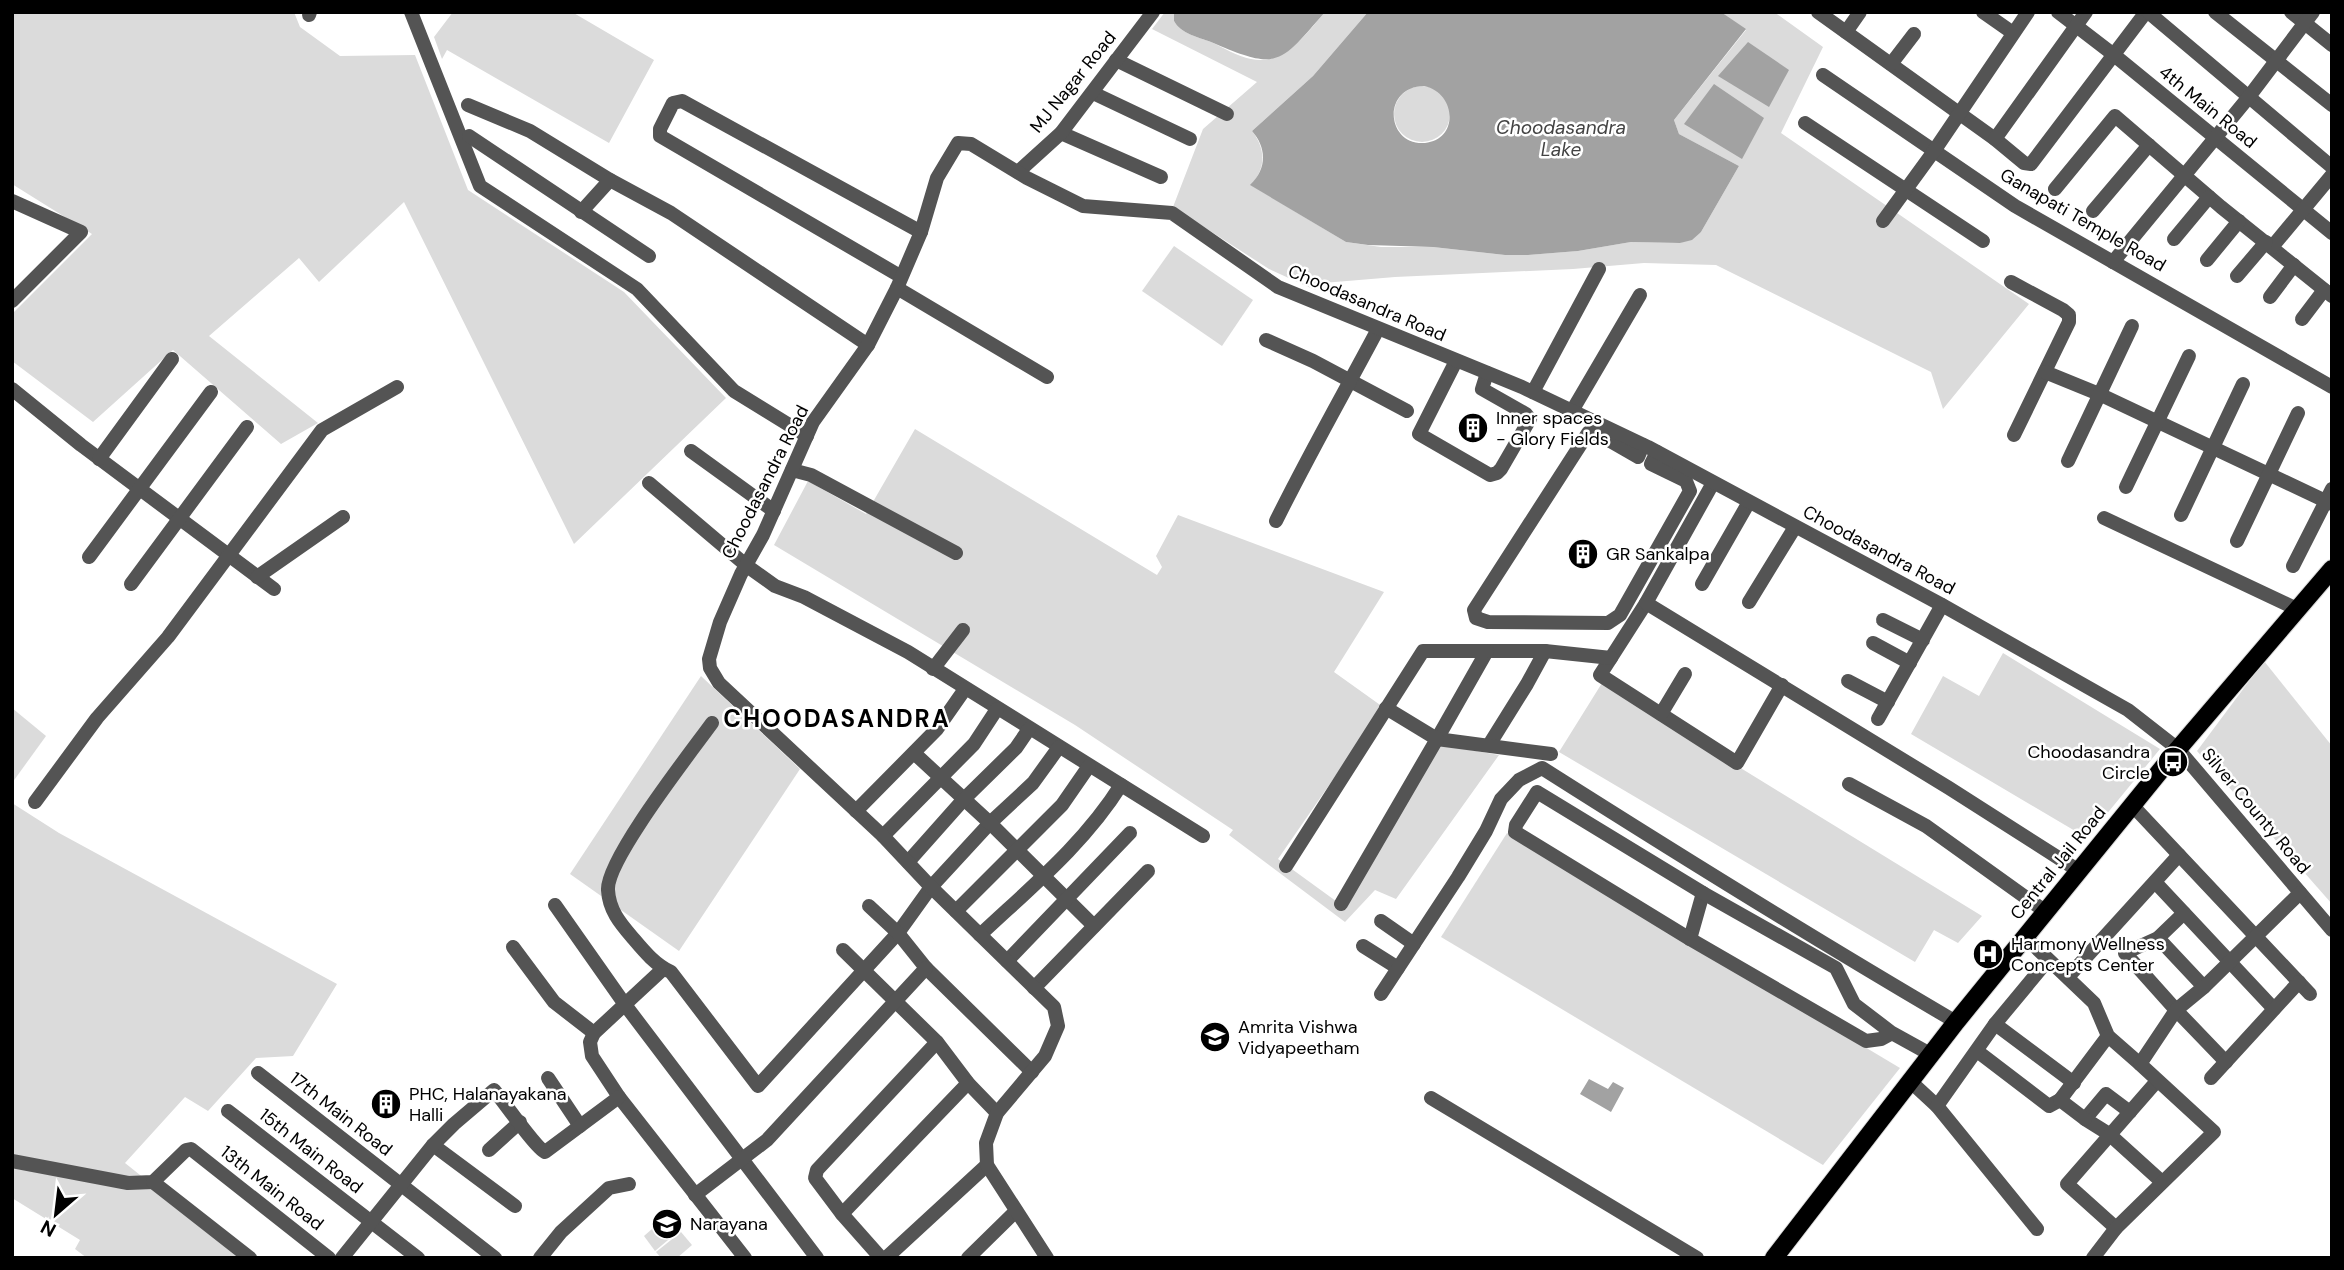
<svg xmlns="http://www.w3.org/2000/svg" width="2344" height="1270" viewBox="0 0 2344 1270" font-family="'DM Sans',sans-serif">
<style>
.green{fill:#dbdbdb}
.water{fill:#a2a2a2;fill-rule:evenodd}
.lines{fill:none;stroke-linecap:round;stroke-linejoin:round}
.major-casing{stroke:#dbdbdb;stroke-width:20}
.minor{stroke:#545454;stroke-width:14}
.major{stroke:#000;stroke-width:18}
.labels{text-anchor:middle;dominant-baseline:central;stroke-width:5;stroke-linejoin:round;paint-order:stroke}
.street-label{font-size:18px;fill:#000;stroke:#fff}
.poi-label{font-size:18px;fill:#000;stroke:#fff;text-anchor:start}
.water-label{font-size:19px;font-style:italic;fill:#434343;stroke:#fff}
.district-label{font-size:24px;font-weight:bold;letter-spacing:2px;fill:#000;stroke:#fff}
</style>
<rect width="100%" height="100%" fill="#fff"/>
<g class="green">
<path d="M12 12H294L300 27 340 56 415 55 468 190 624 292 726 398 574 544 404 202 319 282 299 258 209 336 318 423 281 444 173 350 93 422 12 361V314L92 234 12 184Z"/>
<path d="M453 12H572L654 60 609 143 447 50 442 59 434 37Z"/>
<path d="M1165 12H1174V21C1181 34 1198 37 1211 42 1224 48 1237 56 1251 59 1284 66 1306 34 1325 12H1368L1313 76 1252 131C1266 149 1266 168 1251 185L1346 242 1381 247H1433L1505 255H1528L1578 251 1631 242 1680 243 1701 232 1739 166 1679 134 1674 120 1746 30 1721 12H1774L1823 47 1781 133 2029 304 1943 409 1931 372 1716 265 1644 263 1573 269 1395 277 1323 283 1315 290 1269 269 1173 207 1203 129 1257 82 1152 29Z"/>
<circle cx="1422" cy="114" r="28"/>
<path d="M1174 246 1253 300 1222 346 1142 291Z"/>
<path d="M915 429 1157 575 1162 567 1156 556 1178 515 1384 592 1334 672 1383 707 1278 859 1340 904 1436 744 1499 755 1396 899 1375 890 1345 922 1229 835 1233 830 1075 725 774 545 808 481 866 514Z"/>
<path d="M2003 653 2160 749 2087 838 1911 734 1943 676 1979 696Z"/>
<path d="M2264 661 2332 746V904L2197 751Z"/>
<path d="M701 676 800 769 679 951 570 874Z"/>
<path d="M1602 683 1982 916 1958 943 1934 930 1915 962 1559 752Z"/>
<path d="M12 708 46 736 12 783Z"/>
<path d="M12 803 59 833 337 984 293 1056 256 1058 208 1111 185 1097 125 1163 244 1258H87L75 1249 80 1240 12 1198Z"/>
<path d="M1507 833 1900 1068 1823 1165 1441 937Z"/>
<path d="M668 1215 680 1230 655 1251 644 1236Z"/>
<path d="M681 1232 692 1245 677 1258H661L656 1252Z"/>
</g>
<g class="water">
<path d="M1174 12H1325C1279 65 1278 71 1211 42 1198 37 1181 34 1174 21Z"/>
<path d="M1368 12H1721L1746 29 1674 120 1679 134 1739 166 1701 232 1692 240 1680 243 1631 242 1578 251 1528 255H1505L1433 247 1368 245 1346 242 1250 185C1267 169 1267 148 1252 131L1313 76ZM1424 86C1457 93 1459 140 1425 143 1386 146 1381 87 1424 86Z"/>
<path d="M1748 42 1789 70 1769 107 1718 76Z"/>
<path d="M1714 84 1764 118 1742 159 1684 124Z"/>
<path d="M1589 1079 1608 1089 1613 1082 1624 1088 1611 1112 1580 1094Z"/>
</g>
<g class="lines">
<g class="major-casing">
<path id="major" d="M1774 1258 1956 1022 2178 749 2332 569"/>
</g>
<g class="minor">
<path d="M411 12 480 186 637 289 734 391 807 436"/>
<path d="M1818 12 1995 139 2024 163 2031 164 2146 12"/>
<path d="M1983 12 2013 33"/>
<path d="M2058 12 2114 55 2332 233"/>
<path d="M2148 12 2332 167"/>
<path d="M2215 12 2332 105"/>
<path d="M2291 12 2332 45"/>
<path d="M309 15 310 12"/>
<path d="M1846 32 1860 12"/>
<path d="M1116 60 1227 114"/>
<path d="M1891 64 1914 34"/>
<path d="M1823 75 2015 206 2332 387"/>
<path d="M1093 93 1190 139"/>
<path d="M468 105 530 131 610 180 671 213 868 345"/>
<path d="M1805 123 1983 241"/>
<path d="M1061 133 1161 177"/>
<path d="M469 136 649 256"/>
<path d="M1995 139 2086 12"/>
<path d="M1018 172 1061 133 1153 12"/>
<path d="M2055 189 2115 116 2221 207 2332 296"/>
<path d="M12 201 81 232 12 301"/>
<path d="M2093 211 2149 145"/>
<path d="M581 212 610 180"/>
<path d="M1883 221 1934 151 2028 12"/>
<path d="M2174 239 2209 197"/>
<path d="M2272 247 2332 175"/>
<path d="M2207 260 2239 221"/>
<path d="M2113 262 2248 98 2313 12"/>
<path d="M900 276 660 136V129L673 103 682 101 921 232"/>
<path d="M2237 276 2266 242"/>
<path d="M2011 282 2063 310 2069 315V322L2014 435"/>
<path d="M897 288 1047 377"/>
<path d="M2270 297 2294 265"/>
<path d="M2302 319 2324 290"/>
<path d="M1266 340 1313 361 1407 411"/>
<path d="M1456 361 1419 434 1490 475 1497 473 1501 469 1530 419 1526 414 1482 389 1487 373"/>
<path d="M2045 372 2099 394 2332 504"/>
<path d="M12 389 81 445 274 589"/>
<path d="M1533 392 1599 269"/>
<path d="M1572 411 1640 295"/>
<path d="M1643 445 1638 457 1598 434 1588 433 1474 610 1476 618 1488 622 1608 623 1620 615 1690 491 1686 481 1651 464 1657 452"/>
<path d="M691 451 774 511"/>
<path d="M99 459 172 359"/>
<path d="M2068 461 2132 326"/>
<path d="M792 470 811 475 956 553"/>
<path d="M649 483 747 566 775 586 804 597 908 652 1203 836"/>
<path d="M1713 483 1646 603 1600 675 1737 763 1782 685"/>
<path d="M2126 487 2189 356"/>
<path d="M2181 515 2243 384"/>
<path d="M2104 518 2297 609"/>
<path d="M1276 521C1308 456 1344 393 1378 329"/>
<path d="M2237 541 2298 413"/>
<path d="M89 557 211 392"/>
<path d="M2293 566 2332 489"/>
<path d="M257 577 343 517"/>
<path d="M131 584 247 427"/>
<path d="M1702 584 1749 502"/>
<path d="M1749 602 1795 527"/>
<path d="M1646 603 1949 788 2079 871"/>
<path d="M1883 620 1923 640"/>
<path d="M1873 643 1910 663"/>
<path d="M933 669 963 630"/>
<path d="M1848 681 1888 702"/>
<path d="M1661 714 1685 674"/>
<path d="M1878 719 1942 605"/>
<path d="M712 723C691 752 606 860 608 890 609 910 620 923 632 937 643 950 655 965 671 972L758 1086 898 933 931 887 990 823 1033 783 1059 747"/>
<path d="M1489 745 1527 684 1545 651"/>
<path d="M914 753 990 823 1094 926"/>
<path d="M1551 754 1437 739 1487 651H1545L1611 658"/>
<path d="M1849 784 1926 826 2046 912"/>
<path d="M35 802 97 718 168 637 322 430 397 387"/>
<path d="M2132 805 2310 994"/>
<path d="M856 811 937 729 965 689"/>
<path d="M883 836 974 744 997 709"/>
<path d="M908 862 964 799 1016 748 1029 729"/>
<path d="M1286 866 1423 651H1487"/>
<path d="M2155 882 2274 1009"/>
<path d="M1341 904 1437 739 1386 708"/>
<path d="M555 905 626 1006 817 1258"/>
<path d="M869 906 898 933 926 968 1032 1072"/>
<path d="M956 911 1062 805 1089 766"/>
<path d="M2184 913 2158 938 2125 953 2176 1010 2226 1062"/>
<path d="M1381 921 1414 944"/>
<path d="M980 935C1030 888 1084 844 1121 785"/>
<path d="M2025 937 2094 1003 2108 1036 2140 1064"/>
<path d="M2158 938 2204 987"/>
<path d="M1690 939 1703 893"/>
<path d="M1363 946 1398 968"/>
<path d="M513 947 554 1002 594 1033"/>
<path d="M843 950 937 1042 968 1083 997 1113"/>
<path d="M1007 961 1130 833"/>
<path d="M663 969 594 1033 590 1042 592 1056 619 1097 745 1258"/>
<path d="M2068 977 2179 855"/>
<path d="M1034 988 1148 871"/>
<path d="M1381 994 1458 877 1486 831 1501 799 1519 780 1542 768C1679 855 1816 940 1956 1022"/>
<path d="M1995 1024 2074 1083"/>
<path d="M1892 1033 1854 1004 1836 968 1703 893 1537 792 1516 825 1515 832 1690 939 1866 1041 1881 1039 1892 1033 1930 1054"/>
<path d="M1977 1051 2049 1106 2060 1100"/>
<path d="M258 1073 495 1258"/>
<path d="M548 1078 580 1126"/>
<path d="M2211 1078 2299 982"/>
<path d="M1910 1081 1937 1106 2037 1229"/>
<path d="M1431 1098 1697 1258"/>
<path d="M1937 1106 1995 1024 2048 960"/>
<path d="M228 1111 418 1258"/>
<path d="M2130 1112 2106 1094 2085 1119 2109 1134 2162 1182"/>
<path d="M2085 1119 2060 1100 2108 1036"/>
<path d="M433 1145 515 1206"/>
<path d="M489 1150 520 1122"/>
<path d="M12 1161 128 1183 153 1182 186 1150 191 1149 329 1258"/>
<path d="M153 1182 250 1258"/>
<path d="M695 1195 767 1140 926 968"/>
<path d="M842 1214 968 1083"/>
<path d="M2116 1228 2067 1184 2157 1081"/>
<path d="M342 1258 433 1145 454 1124 494 1090C504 1102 536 1148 545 1152L619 1097"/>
<path d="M540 1258 561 1232 609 1188 629 1184"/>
<path d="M881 1258 842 1214 815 1178 817 1170 937 1042"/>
<path d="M886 1258 987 1165"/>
<path d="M968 1258 1016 1211"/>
<path d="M1047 1258 987 1165 986 1143 997 1113 1045 1056 1058 1026 1054 1007 931 887 883 836 719 683 710 668 709 659 720 622 741 574 763 535 813 422 868 345 897 288 921 232 937 178 958 143 971 144 1027 178 1083 206 1172 213 1278 287 1522 387 1648 447 1942 605 2128 710 2178 749 2332 930"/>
<path d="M2093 1258 2116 1228 2214 1132 2140 1064 2176 1010 2204 987 2300 893"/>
</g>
<use href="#major" class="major"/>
</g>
<defs>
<g id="building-disc" transform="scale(1.575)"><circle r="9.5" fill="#000" stroke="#fff"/><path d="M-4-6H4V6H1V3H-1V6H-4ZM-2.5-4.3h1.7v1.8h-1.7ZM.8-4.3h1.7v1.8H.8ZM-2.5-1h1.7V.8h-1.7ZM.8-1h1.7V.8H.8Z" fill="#fff"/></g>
<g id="bus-disc" transform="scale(1.575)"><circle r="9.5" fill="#000" stroke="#fff"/><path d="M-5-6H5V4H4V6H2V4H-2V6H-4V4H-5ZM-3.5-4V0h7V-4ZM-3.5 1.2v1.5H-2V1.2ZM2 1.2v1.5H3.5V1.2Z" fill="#fff"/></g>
<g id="hospital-disc" transform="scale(1.575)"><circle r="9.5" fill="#000" stroke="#fff"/><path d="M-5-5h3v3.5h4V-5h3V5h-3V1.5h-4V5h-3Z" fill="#fff"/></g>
<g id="university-disc" transform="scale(1.575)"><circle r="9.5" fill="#000" stroke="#fff"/><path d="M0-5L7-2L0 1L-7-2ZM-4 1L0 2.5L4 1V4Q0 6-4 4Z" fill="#fff"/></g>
<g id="school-disc" transform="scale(1.575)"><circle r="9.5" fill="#000" stroke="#fff"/><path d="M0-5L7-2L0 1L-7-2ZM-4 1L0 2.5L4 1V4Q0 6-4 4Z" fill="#fff"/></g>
</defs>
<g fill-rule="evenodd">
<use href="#building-disc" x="1473" y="428"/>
<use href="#building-disc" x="1583" y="554"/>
<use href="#bus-disc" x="2173" y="762"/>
<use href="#hospital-disc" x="1988" y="954"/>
<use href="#university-disc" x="1215" y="1037"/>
<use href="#building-disc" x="386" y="1104"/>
<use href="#school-disc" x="667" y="1224"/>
</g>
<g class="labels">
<g class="street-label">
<text transform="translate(1073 82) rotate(-51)">MJ Nagar Road</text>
<text transform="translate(2208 107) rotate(39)">4th Main Road</text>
<text transform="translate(2083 220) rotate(30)">Ganapati Temple Road</text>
<text transform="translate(1367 303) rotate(23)">Choodasandra Road</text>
<text transform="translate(765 482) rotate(-63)">Choodasandra Road</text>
<text transform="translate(1879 550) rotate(28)">Choodasandra Road</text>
<text transform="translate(2256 811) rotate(50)">Silver County Road</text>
<text transform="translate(2058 863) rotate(-51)">Central Jail Road</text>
<text transform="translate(341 1114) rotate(38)">17th Main Road</text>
<text transform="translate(311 1151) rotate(38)">15th Main Road</text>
<text transform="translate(272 1188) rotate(38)">13th Main Road</text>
</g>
<g class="poi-label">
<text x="1496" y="418">Inner spaces<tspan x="1496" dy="21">- Glory Fields</tspan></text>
<text x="1606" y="554">GR Sankalpa</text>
<text x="2150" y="752" text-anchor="end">Choodasandra<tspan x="2150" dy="21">Circle</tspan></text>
<text x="2011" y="944">Harmony Wellness<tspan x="2011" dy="21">Concepts Center</tspan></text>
<text x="1238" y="1027">Amrita Vishwa<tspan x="1238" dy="21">Vidyapeetham</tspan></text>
<text x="409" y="1094">PHC, Halanayakana<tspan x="409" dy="21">Halli</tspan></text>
<text x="690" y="1224">Narayana</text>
</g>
<g class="water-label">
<text x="1561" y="127">Choodasandra<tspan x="1561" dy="22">Lake</tspan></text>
</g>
<g class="district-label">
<text x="837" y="718">CHOODASANDRA</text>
</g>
</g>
<rect width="2344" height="1270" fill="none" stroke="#000000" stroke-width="28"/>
<g transform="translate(56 1214) rotate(208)" stroke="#ffffff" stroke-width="5" paint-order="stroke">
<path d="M0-5L12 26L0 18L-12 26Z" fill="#000000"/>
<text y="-10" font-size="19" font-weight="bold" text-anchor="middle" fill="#000000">N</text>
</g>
</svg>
